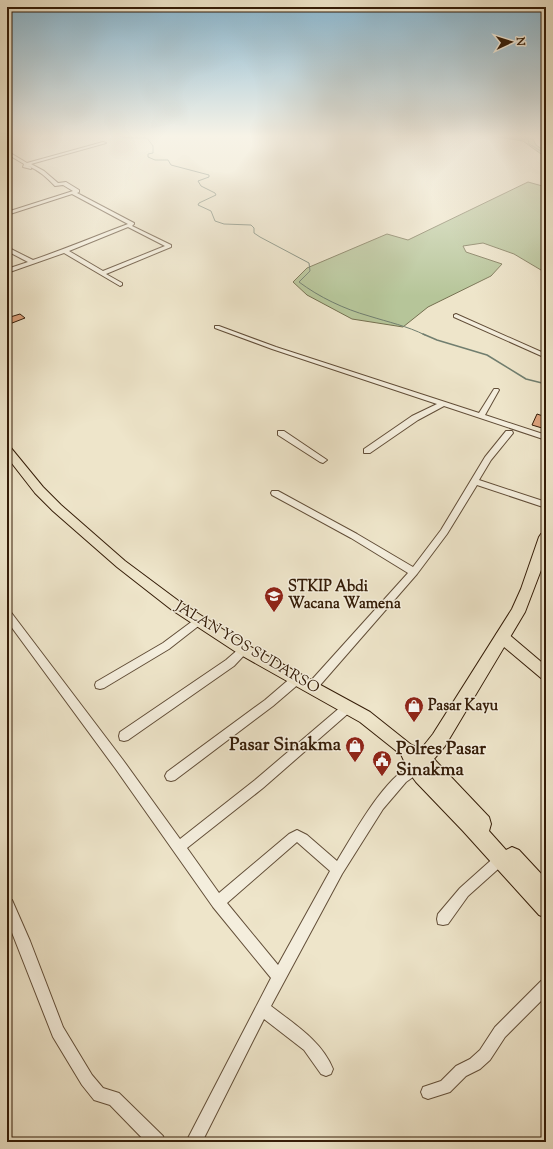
<svg xmlns="http://www.w3.org/2000/svg" width="553" height="1149" viewBox="0 0 553 1149" font-family="'Sorts Mill Goudy',serif">
<style>
.green{fill:#b6c599;stroke:#757050}
.lines{fill:none;stroke-linecap:round;stroke-linejoin:round}
.stream-far1{stroke:#717e6f;stroke-width:1}
.stream{stroke:#717e6f;stroke-width:1.5}
.building{fill:#dea47e;stroke:#341c07}
.minor-casing{stroke:#624e38;stroke-width:2}
.major-casing{stroke:#341c07;stroke-width:2}
.highway-casing{stroke:#341c07;stroke-width:2}
.minor{fill:#f4eedd;fill-rule:evenodd}
.major{fill:#eee5ca;fill-rule:evenodd}
.highway{fill:#eee5ca;fill-rule:evenodd}
.labels{text-anchor:middle;dominant-baseline:central;stroke-width:3;stroke-linejoin:round;paint-order:stroke}
.poi-label{font-size:15px;font-weight:bold;fill:#341c07;stroke:#f4eedd;text-anchor:start}
.street-label{font-size:15px;fill:#341c07;stroke:#f4eedd}
.near-poi-label{font-size:18px;font-weight:bold;fill:#341c07;stroke:#f4eedd;text-anchor:end}
</style>
<rect width="100%" height="100%" fill="#eee5ca"/>
<filter id="stains"><feTurbulence type="fractalNoise" baseFrequency=".005" numOctaves="4"/><feColorMatrix values="0 0 0 0 .2 0 0 0 0 .09 0 0 0 0 .02 0 0 0 .5 -.17"/></filter>
<radialGradient id="worn" r=".72"><stop offset=".6" stop-color="#630" stop-opacity="0"/><stop offset="1" stop-color="#630" stop-opacity=".3"/></radialGradient>
<g class="green">
<path d="M492 136H523L533 139 536 145 546 152V154H541L523 141Z"/>
<path d="M528 182 546 187V273L514 254 483 243 463 246 466 252 502 264 491 276 428 307 403 327 352 319 307 295 293 282 307 268 387 234 408 240Z"/>
</g>
<g class="lines">
<g class="stream-far1">
<path d="M119 136 129 138H147L153 146V153L148 154V157L155 160H168L171 165 209 175V177L198 181 201 186 215 193 216 195 199 203 198 205 211 211 215 221 224 224 251 225 254 228V233L260 237 309 263 310 271 299 282C319 297 344 309 369 316 388 322 407 326 425 335"/>
<path d="M509 136 514 139H528L529 144 546 154"/>
</g>
<path class="stream" d="M423 334 437 340 487 355 526 379 546 384"/>
</g>
<g class="building">
<path d="M20 314 25 318 7 325V318Z"/>
<path d="M537 414 546 417 542 428 532 425Z"/>
</g>
<g class="lines">
<g class="minor-casing">
<g id="minor">
<path d="M103 142 106 143 31 164 44 171 58 183 66 182 79 190V192L77 193 134 223V224L132 226 171 245V247L106 274 122 283V285L120 286 64 253 7 273V269L28 262 7 251V247L33 260C65 249 96 236 128 224L72 194 7 215V212L73 191 63 185 55 186C47 178 39 170 28 166L31 167V169L23 167 24 164 7 154V151L27 163ZM128 227 165 246 103 271 69 251Z"/>
<path d="M456 314 546 354V358L454 317V315Z"/>
<path d="M215 326H219L276 347 479 413 494 389H498L499 390 485 415 546 435V440L444 406 418 420 370 453H364V449L412 416 437 404 272 349 215 328Z"/>
<path d="M278 431H284L327 460 323 463 320 462 278 435Z"/>
<path d="M506 431H512L513 433 491 460 479 480 546 502V508L477 485 447 534 417 574 315 691 311 693 307 691 306 688 307 685 408 573 351 538 272 495 271 493 272 491H278L357 534 413 567 441 530 485 457Z"/>
<path d="M7 610 10 611 123 760 180 839 255 780 343 705 347 703 351 705 352 708 351 711 263 788 187 848 219 893 289 834 297 830 307 835 337 861C355 832 385 775 416 763L420 764 422 768 420 772 406 782 383 809 342 874 271 1006C294 1024 322 1041 333 1069L331 1074 326 1076 321 1074 304 1050 264 1019 202 1142H186L271 978 213 907 115 768 7 621ZM297 842 330 871 278 965 227 903Z"/>
<path d="M198 617 201 618 203 621 201 624 169 649 104 688 100 689 96 688 95 685 96 682 163 643Z"/>
<path d="M244 646 247 647 249 650 234 666 128 740 124 741 120 740 119 736 120 732 226 660 241 647Z"/>
<path d="M297 675 301 676 302 679 301 682 273 706 175 780 171 781 167 780 165 776 167 772 265 700 293 676Z"/>
<path d="M502 852 506 854 508 858 506 862 468 896 448 924 443 925 438 924 437 919 438 914 460 888 498 854Z"/>
<path d="M7 899 12 900 30 941 63 1027 92 1075 103 1088 119 1093 163 1136 165 1142H146L110 1105 94 1100 82 1085 53 1037 7 920Z"/>
<path d="M546 979V996L505 1037 490 1060 480 1069 466 1076 450 1092 428 1099 423 1097 421 1092 423 1087 441 1081 456 1066 470 1059 480 1050 495 1027 541 981Z"/>
</g>
</g>
<g class="major-casing">
<g id="major">
<path d="M7 447 11 448 43 487 61 505 125 561 180 602 249 646 370 712 414 747 416 752 414 757 409 759 404 757 360 722 239 654 172 610 117 567 53 511 35 493 7 457Z"/>
<path d="M502 632 507 633 546 666V680L541 678 497 641 496 637 497 633Z"/>
</g>
</g>
<g class="highway-casing">
<path id="highway" d="M546 532V557L525 612 445 746 434 759 489 817 491 824 489 831 506 850 512 847 519 850 546 879V918L539 915 463 831 416 782 410 774 400 752 403 746 409 744 421 749 433 734 512 609 521 589 539 537 541 534Z"/>
</g>
<use href="#minor" class="minor"/>
<use href="#major" class="major"/>
<use href="#highway" class="highway"/>
</g>
<linearGradient id="sky" x2="0" y2="1"><stop stop-color="#88b8d3"/><stop offset="0.46" stop-color="#f7f3e7"/><stop offset="1" stop-color="#f7f3e7" stop-opacity="0"/></linearGradient>
<rect width="553" height="296" fill="url(#sky)"/>
<defs>
<g id="university-pin" transform="scale(1)"><path d="M0 17L-7.5 6A9.5 9.5 0 1 1 7.5 6Z" fill="#8f2418" stroke="#f4eedd"/><path d="M0-5L7-2L0 1L-7-2ZM-4 1L0 2.5L4 1V4Q0 6-4 4Z" fill="#fff"/></g>
<g id="shop-pin" transform="scale(1)"><path d="M0 17L-7.5 6A9.5 9.5 0 1 1 7.5 6Z" fill="#8f2418" stroke="#f4eedd"/><path d="M-5-2.5h2.3a2.7 3.5 0 0 1 5.4 0H5L5.5 6h-11ZM-1.5-2.5h3a1.5 2.3 0 0 0-3 0Z" fill="#fff"/></g>
<g id="civic-pin" transform="scale(1)"><path d="M0 17L-7.5 6A9.5 9.5 0 1 1 7.5 6Z" fill="#8f2418" stroke="#f4eedd"/><path d="M-.6-6.5H3V-4.5H.6V-3L4-1V1h2V6H-6V1h2V-1L-.6-3ZM-1.2 2.5V6h2.4V2.5Z" fill="#fff"/></g>
</defs>
<g fill-rule="evenodd">
<use href="#university-pin" x="274" y="596"/>
<use href="#shop-pin" x="414" y="706"/>
<use href="#shop-pin" x="355" y="746"/>
<use href="#civic-pin" x="382" y="760"/>
</g>
<g class="labels">
<g class="poi-label">
<text x="288" y="587">STKIP Abdi<tspan x="288" dy="17">Wacana Wamena</tspan></text>
<text x="428" y="706">Pasar Kayu</text>
</g>
<g class="street-label">
<text transform="translate(247 648) rotate(31)">JALAN YOS SUDARSO</text>
</g>
<g class="near-poi-label">
<text x="341" y="746">Pasar Sinakma</text>
<text x="396" y="750" text-anchor="start">Polres Pasar<tspan x="396" dy="21">Sinakma</tspan></text>
</g>
</g>
<rect width="553" height="1149" fill="none" stroke="#eee5ca" stroke-width="24"/>
<rect x="8" y="8" width="537" height="1133" fill="none" stroke="#341c07" stroke-width="2"/>
<rect x="12" y="12" width="529" height="1125" fill="none" stroke="#341c07"/>
<g transform="translate(511 42) rotate(86)" stroke="#f4eedd" stroke-width="3" paint-order="stroke">
<path d="M0-3L7 15L0 10L-7 15Z" fill="#341c07"/>
<text y="-6" font-size="11" font-weight="bold" text-anchor="middle" fill="#341c07">N</text>
</g>
<rect width="100%" height="100%" filter="url(#stains)"/>
<rect width="100%" height="100%" fill="url(#worn)"/>
</svg>
